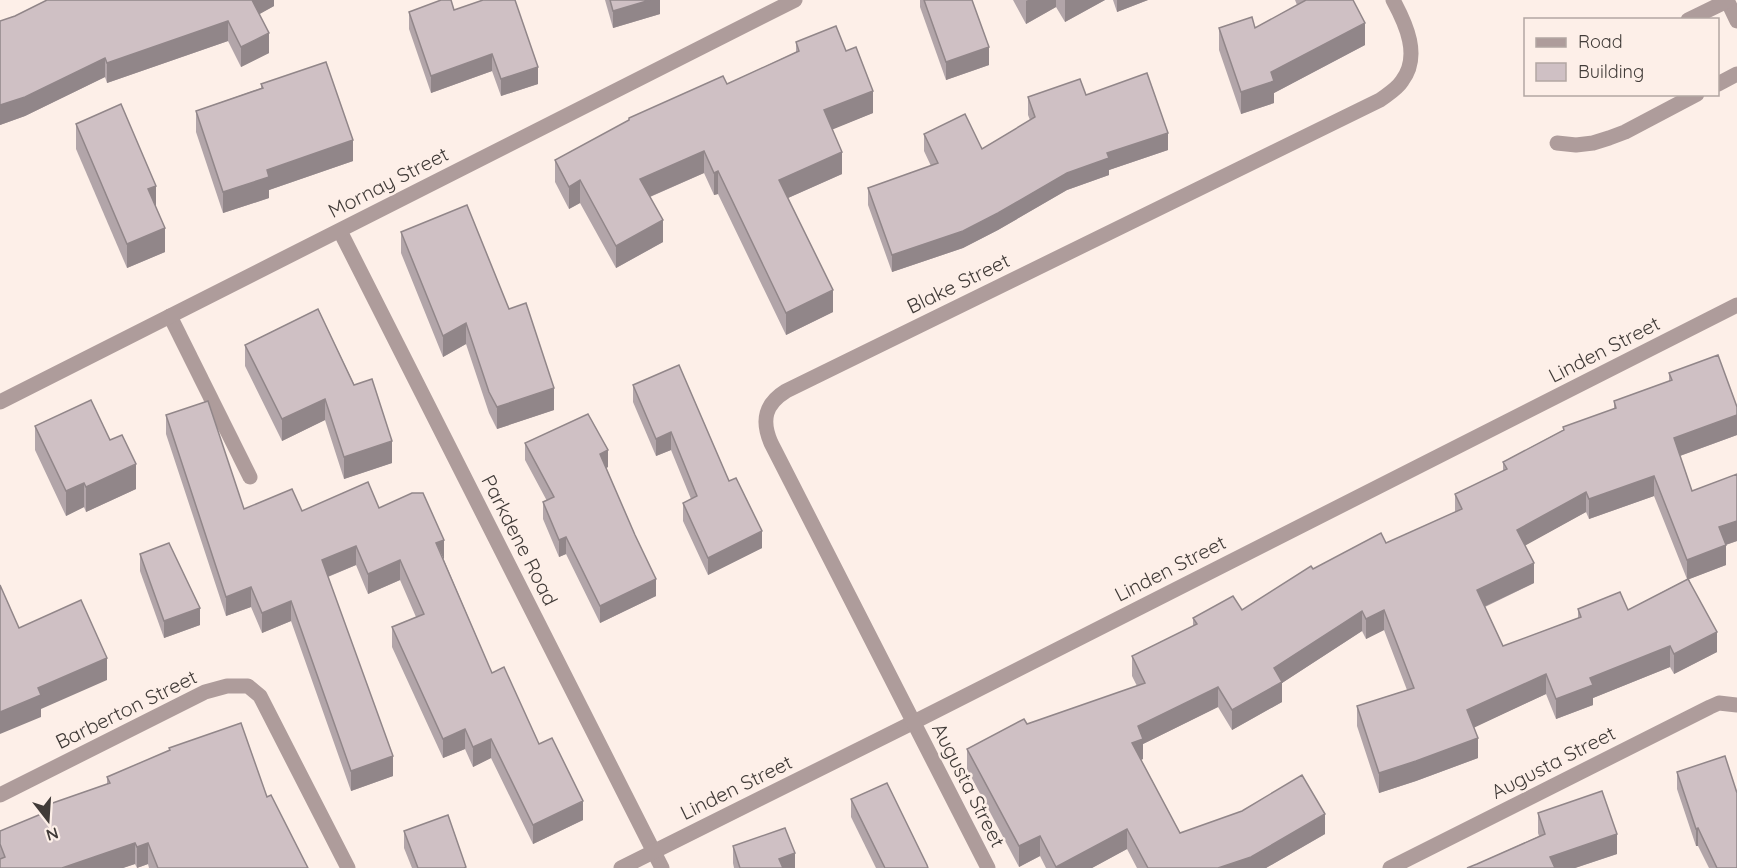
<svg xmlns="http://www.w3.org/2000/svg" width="1737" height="868" viewBox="0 0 1737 868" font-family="Quicksand,sans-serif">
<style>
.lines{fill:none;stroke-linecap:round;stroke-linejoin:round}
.minor{stroke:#ae9c9b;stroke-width:15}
.wall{fill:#b2a5a9;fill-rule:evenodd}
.shaded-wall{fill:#918689}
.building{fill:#cfc0c4;stroke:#918689;stroke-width:1.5}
.labels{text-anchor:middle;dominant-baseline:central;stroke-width:5;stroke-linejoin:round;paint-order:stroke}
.street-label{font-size:20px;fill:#413b38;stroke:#fdefe8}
</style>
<rect width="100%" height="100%" fill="#fdefe8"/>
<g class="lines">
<g class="minor">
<path d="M1727 0 1737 21"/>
<path d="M1688 20 1727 1"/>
<path d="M1718 84 1737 74"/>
<path d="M1557 143 1576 145 1593 143 1609 138 1625 132 1697 94"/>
<path d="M340 231 662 868"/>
<path d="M170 316 250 477"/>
<path d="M0 402 795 0"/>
<path d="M0 795 205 692 227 686H248L260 696 348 868"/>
<path d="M621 868 914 722 1737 305"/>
<path d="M988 868 771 443C761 420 765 404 786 391L1380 100C1388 94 1397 89 1402 81 1421 56 1406 24 1393 0"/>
<path d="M1390 868 1710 707 1719 703 1737 705"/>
</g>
</g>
<g class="wall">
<path d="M274 0V6L259 14 269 53 241 67 228 41 107 83 105 77 25 116 0 125V21Z"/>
<path d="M605 0H660V14L613 28Z"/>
<path d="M920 0H972L989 65 946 80 920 7Z"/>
<path d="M1013 0H1105L1065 22 1056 7 1026 24Z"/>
<path d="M1113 0H1148L1117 12Z"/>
<path d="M1295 0H1353L1365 45 1274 93V103L1241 114 1219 50V28H1255L1297 5Z"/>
<path d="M454 10 538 84 501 96 492 71 431 93 409 29V12Z"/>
<path d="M796 42 846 51 873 113 832 129 842 174 788 198 833 312 786 335 718 194 714 195 704 173 650 197 663 242 616 268 580 203 569 209 555 182V160L629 121V118L727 84 796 52Z"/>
<path d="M261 84 353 161 269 190V198L223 213 196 132V111L261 88Z"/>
<path d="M1086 95 1168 150 1109 170V175L1067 190 998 230 963 248 892 272 868 205V188L931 166 924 151V134L982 149 1030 120 1028 115V97Z"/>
<path d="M76 124 156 208 165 252 127 268 76 149Z"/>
<path d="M401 232 509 309 554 410 497 429 489 413 466 344 443 357 401 253Z"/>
<path d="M318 309 392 463 344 479 325 420 282 441 245 366V345Z"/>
<path d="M1669 373 1737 407V435L1680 456 1692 491 1737 474V541L1726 545V565L1689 579 1717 652 1674 674 1670 667 1593 698V705L1556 719 1546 694 1474 727 1478 758 1416 781 1379 793 1357 726V706L1407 690 1384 630 1366 639 1362 631 1282 683V702L1232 730 1218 707 1143 744V759L1141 760 1180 833 1325 834 1266 868H1137L1127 849 1092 868H1046L1040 856 1019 867 967 769V749L1027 724 1137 686 1132 676V656L1193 626V618L1242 610 1313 569 1386 543 1455 512V494L1503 471V462L1563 430V427L1614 409V401L1669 381ZM1654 496 1687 579 1628 610 1578 609V618L1503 646 1485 607 1534 583 1525 545 1586 512 1589 519Z"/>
<path d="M633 385 729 481 762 548 708 575 683 521V503L691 499 671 450 656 456 633 402Z"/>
<path d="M166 415 244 509 302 511 379 508 444 560 492 673 539 744 583 820 533 844 491 758 473 767 465 749 443 758 392 647V627L416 617 400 580 368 594 356 565 328 577 393 776 351 791 291 621 262 633 251 607 226 616 166 434Z"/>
<path d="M35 426 110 440 136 489 86 512 84 507 66 516 35 450Z"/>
<path d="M525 443 608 467 606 468 656 596 600 623 566 554 559 557 543 519V502L547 501 525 460Z"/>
<path d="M140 554 200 625 164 638 140 571Z"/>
<path d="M169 748 267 797 308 868H149L148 864 137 868 135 864 123 868H0V831L44 813V806L107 784V777L169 751Z"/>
<path d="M1677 772 1737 868H1709L1698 846H1696L1677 789Z"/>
<path d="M851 799 928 868H876L851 817Z"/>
<path d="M1538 813 1617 854 1575 868H1467L1477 864 1539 836 1538 833Z"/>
<path d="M404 831 466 868H412L404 848Z"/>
<path d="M733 846 795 868H734L733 863Z"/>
</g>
<g class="shaded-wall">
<path d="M251 0H274V6L251 19Z"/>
<path d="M650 0H660V14L613 28V11Z"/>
<path d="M1028 0H1056V7L1026 24V1Z"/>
<path d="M1065 0H1105L1065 22Z"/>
<path d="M1117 0H1148L1117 12Z"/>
<path d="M228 21V41L107 83V63Z"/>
<path d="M1365 23V45L1274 93V103L1241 114V92L1271 72Z"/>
<path d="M269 33V53L241 67V47Z"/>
<path d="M989 47V65L946 80V62Z"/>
<path d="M492 54V71L431 93V76Z"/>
<path d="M105 58V77L25 116 0 125V105Z"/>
<path d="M538 67V84L501 96V79Z"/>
<path d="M873 91V113L824 133V110Z"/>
<path d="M1168 133V150L1109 170V175L1067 190 998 230 963 248 892 272V255L1067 173 1107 153Z"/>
<path d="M353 140V161L269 190V198L223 213V192L267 170Z"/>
<path d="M704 151V173L640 201V179Z"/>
<path d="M842 152V174L779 202V180Z"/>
<path d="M718 171V194L714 195V173Z"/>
<path d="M580 180V203L569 209V187Z"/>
<path d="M156 186V210L148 189Z"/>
<path d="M663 220V242L616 268V246Z"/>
<path d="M165 228V252L127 268V244Z"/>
<path d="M833 290V312L786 335V313Z"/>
<path d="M466 323V344L443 357V336Z"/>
<path d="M554 388V410L497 429V407Z"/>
<path d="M325 399V420L282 441V419Z"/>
<path d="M1737 415V435L1674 458V438Z"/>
<path d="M671 432V450L656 456V439Z"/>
<path d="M392 441V463L344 479V457Z"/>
<path d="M608 450V467L600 471V454Z"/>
<path d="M136 464V489L86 512V487Z"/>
<path d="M1654 476V496L1589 519V499Z"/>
<path d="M84 483V507L66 516V491Z"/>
<path d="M1586 492V512L1517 550V530Z"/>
<path d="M1737 521V541L1719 547V527Z"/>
<path d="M762 531V548L708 575V558Z"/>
<path d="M566 537V554L559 557V540Z"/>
<path d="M444 540V560L436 543Z"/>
<path d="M1726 545V565L1687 580V560Z"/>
<path d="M356 546V565L322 579V560Z"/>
<path d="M400 560V580L368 594V574Z"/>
<path d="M1534 563V583L1477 610V590Z"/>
<path d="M656 579V596L600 623V606Z"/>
<path d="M251 587V607L226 616V597Z"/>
<path d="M291 601V621L262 633V613Z"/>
<path d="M200 608V625L164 638V621Z"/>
<path d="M1384 610V630L1366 639V619Z"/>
<path d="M1362 611V631L1282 683V702L1232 730V710L1274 668Z"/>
<path d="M1717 632V652L1674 674V654Z"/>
<path d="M1670 646V667L1593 698V705L1556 719V699L1590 678Z"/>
<path d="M107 658V680L41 709V717L0 734V712L38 688Z"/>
<path d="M1546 674V694L1467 731V710Z"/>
<path d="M1218 687V707L1143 744V759L1132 763V743L1138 726Z"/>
<path d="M465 729V749L443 758V739Z"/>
<path d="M1478 738V758L1416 781 1379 793V773Z"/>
<path d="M491 739V758L473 767V747Z"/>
<path d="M393 756V776L351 791V771Z"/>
<path d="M583 801V820L533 844V825Z"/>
<path d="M1325 814V834L1266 868H1218Z"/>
<path d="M1698 828V846H1696V829Z"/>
<path d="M1127 829V849L1092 868H1056V867Z"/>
<path d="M1617 834V854L1575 868H1550V857Z"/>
<path d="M1040 836V856L1019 867V846Z"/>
<path d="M135 843V864L123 868H62Z"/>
<path d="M148 843V864L137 868V847Z"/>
<path d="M795 853V868H779V859Z"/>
</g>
<g class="building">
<path d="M47 0H252L269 33 241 47 228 21 107 63 105 58 25 97 0 105V21L15 16Z"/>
<path d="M441 0H451L454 10 483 0H515L538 67 501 79 492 54 431 76 409 12Z"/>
<path d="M610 0H650L613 11Z"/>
<path d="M924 0H972L989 47 946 62Z"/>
<path d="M1306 0H1353L1365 23 1271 72 1274 81 1241 92 1219 28 1252 17 1255 28Z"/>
<path d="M836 26 846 51 856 47 873 91 824 110 842 152 779 180 833 290 786 313 718 171 714 173 704 151 640 179 663 220 616 246 580 180 569 187 555 160 629 120V118L723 76 727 84 799 51 796 42Z"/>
<path d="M326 62 353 140 267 170 269 177 223 192 196 111 263 88 261 84Z"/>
<path d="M1147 73 1168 133 1107 153 1109 158 1067 173 998 213 963 231 892 255 868 188 938 163 924 134 965 114 982 149 1035 117 1028 97 1080 79 1086 95Z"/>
<path d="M121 104 156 186 148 189 165 228 127 244 76 124Z"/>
<path d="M467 205 509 309 526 303 554 388 497 407 489 392 466 323 443 336 401 232Z"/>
<path d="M318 309 354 385 372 379 392 441 344 457 325 399 282 419 245 345Z"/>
<path d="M1718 355 1737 407V415L1674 438 1692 491 1737 474V521L1719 527 1726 545 1687 560 1654 476 1589 499 1586 492 1517 530 1534 563 1477 590 1503 646 1581 617 1578 609 1620 592 1628 610 1688 579 1717 632 1674 654 1670 646 1590 678 1593 685 1556 699 1546 674 1467 710 1478 738 1416 761 1379 773 1357 706 1414 688 1384 610 1366 619 1362 611 1274 668 1282 682 1232 710 1218 687 1138 726 1143 739 1132 743 1180 833 1242 811 1302 775 1325 814 1251 857 1218 868H1148L1127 829 1056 867 1040 836 1019 846 967 749 1024 719 1027 724 1145 683 1132 656 1197 624 1193 618 1233 596 1242 610 1311 566 1313 569 1381 533 1386 543 1462 509 1455 494 1507 469 1503 462 1564 430 1563 427 1616 408 1614 401 1672 380 1669 373Z"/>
<path d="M679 365 729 481 736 478 762 531 708 558 683 503 697 496 671 432 656 439 633 385Z"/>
<path d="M91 400 110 440 122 435 136 464 86 487 84 483 66 491 35 426Z"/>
<path d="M208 401 244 509 292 489 302 511 368 482 379 508 412 493H423L444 540 436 543 492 673 504 667 539 744 552 738 583 801 533 825 491 739 473 747 465 729 443 739 392 627 424 614 400 560 368 574 356 546 322 560 393 756 351 771 291 601 262 613 251 587 226 597 166 415Z"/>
<path d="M588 414 608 450 600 454 635 535 656 579 600 606 566 537 559 540 543 502 554 497 525 443Z"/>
<path d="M169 543 200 608 164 621 140 554Z"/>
<path d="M0 585 19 628 81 600 107 658 38 688 41 695 0 712Z"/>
<path d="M241 723 267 797 271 795 308 868H158L148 843 137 847 135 843 62 868H0V859L5 857 0 844V831L46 812 44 806 110 783 107 777 170 750 169 748Z"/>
<path d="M1725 756 1737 793V868H1717L1698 828 1696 829 1677 772Z"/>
<path d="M887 783 927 865 928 868H885L851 799Z"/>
<path d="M1602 791 1617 834 1550 857 1555 868H1467L1477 864 1545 834 1538 813Z"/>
<path d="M448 815 466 867 464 868H418L404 831Z"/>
<path d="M785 828 795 853 779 859 783 868H740L733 846Z"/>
</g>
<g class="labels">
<g class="street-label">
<text transform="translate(388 182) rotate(-27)">Mornay Street</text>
<text transform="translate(958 283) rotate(-26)">Blake Street</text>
<text transform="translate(1604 349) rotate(-27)">Linden Street</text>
<text transform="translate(520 540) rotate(63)">Parkdene Road</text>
<text transform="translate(1170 568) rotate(-27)">Linden Street</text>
<text transform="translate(126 709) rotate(-26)">Barberton Street</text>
<text transform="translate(1553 762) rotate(-27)">Augusta Street</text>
<text transform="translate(969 785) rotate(63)">Augusta Street</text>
<text transform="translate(736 787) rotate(-26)">Linden Street</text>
</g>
</g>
<rect x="1524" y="18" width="195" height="78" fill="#fdefe8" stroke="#b2a7a2" stroke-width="1.5"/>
<rect x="1536" y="38" width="30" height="9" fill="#ae9c9b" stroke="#b2a7a2" stroke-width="1.5"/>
<text x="1578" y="48" font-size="18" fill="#413b38">Road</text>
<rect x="1536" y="63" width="30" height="18" fill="#cfc0c4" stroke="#b2a7a2" stroke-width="1.5"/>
<text x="1578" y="78" font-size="18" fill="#413b38">Building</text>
<g transform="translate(48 820) rotate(163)" stroke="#fdefe8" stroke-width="4.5" paint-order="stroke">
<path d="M0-4.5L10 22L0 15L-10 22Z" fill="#413b38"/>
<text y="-9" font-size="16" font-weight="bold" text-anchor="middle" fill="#413b38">N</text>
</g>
</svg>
